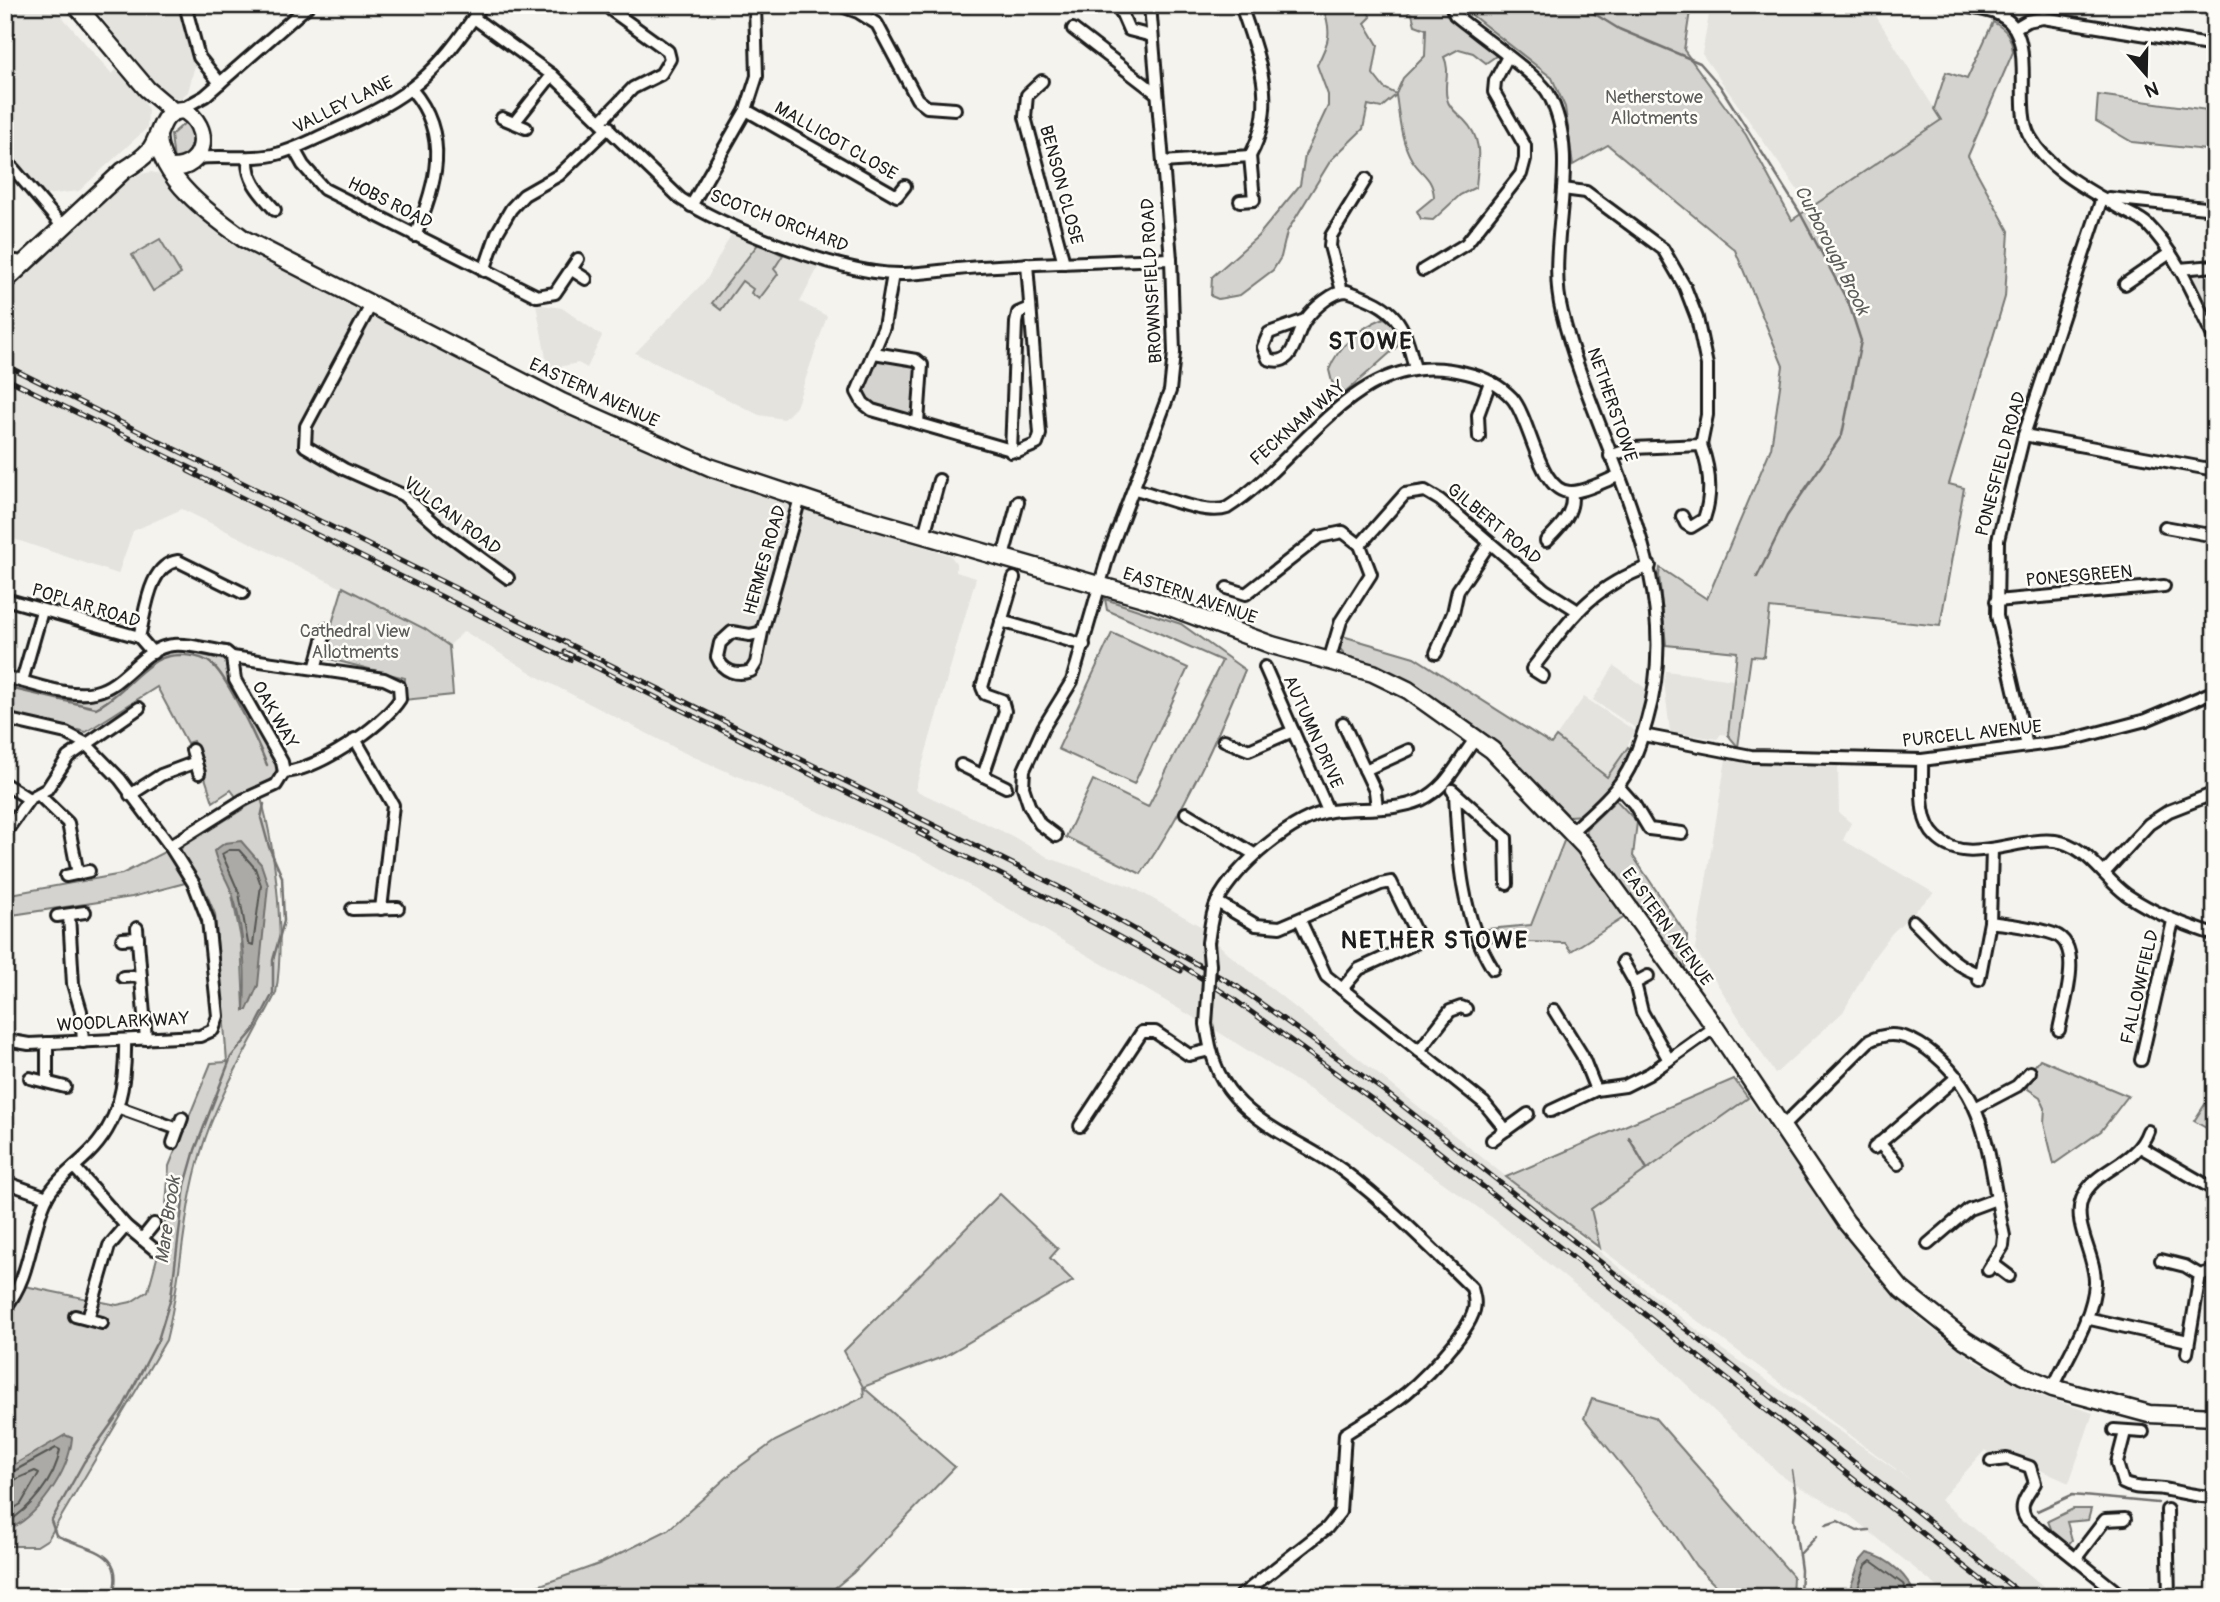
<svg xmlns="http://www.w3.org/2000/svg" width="2220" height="1602" viewBox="0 0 2220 1602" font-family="Pangolin,sans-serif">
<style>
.built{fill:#e4e3de}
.green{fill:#d4d3cf;stroke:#787876;stroke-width:2;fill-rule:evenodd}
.water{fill:#abaaa6;stroke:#72716f;stroke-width:2}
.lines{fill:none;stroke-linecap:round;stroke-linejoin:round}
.shore{stroke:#555553;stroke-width:2}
.stream{stroke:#72716f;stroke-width:2.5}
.minor-casing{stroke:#1c1c1c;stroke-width:16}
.highway-casing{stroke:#1c1c1c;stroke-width:21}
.minor{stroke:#fdfcf7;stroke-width:10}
.highway{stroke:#fdfcf7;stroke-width:16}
.rail-casing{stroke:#1c1c1c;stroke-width:5}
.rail{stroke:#fdfcf7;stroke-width:2.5;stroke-dasharray:8;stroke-linecap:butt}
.minor-bridge-casing{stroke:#1c1c1c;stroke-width:16;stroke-linecap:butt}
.minor-bridge{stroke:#fdfcf7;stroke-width:10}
.labels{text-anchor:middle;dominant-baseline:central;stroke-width:5;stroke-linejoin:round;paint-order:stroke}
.park-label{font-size:18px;fill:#5c5c5b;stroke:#fdfcf7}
.street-label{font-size:18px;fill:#1c1c1c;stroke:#fdfcf7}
.water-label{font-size:19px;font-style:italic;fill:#5c5c5a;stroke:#fdfcf7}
.district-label{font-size:24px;font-weight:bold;letter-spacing:2px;fill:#1c1c1c;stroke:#fdfcf7}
</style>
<rect width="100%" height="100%" fill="#f4f3ee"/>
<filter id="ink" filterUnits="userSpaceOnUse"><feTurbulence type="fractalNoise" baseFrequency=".0143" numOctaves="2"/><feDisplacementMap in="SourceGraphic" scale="14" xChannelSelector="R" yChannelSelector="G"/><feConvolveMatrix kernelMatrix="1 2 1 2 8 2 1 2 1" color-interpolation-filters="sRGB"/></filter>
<g filter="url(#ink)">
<g class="built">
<path d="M5 5H52L112 74 119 67 143 97 148 111 147 128 79 191 45 195 5 149Z"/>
<path d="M92 5H181L195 65 188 92 177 101 163 95Z"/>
<path d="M1706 5H1869L1934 108 1946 72 1967 79 1993 22 2006 29 2011 40 2013 52 1968 156 2009 231 2005 297 1949 484 1964 488 1940 626 1754 606 1807 211 1797 189 1702 54 1709 15Z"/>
<path d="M152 172 158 174 208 223 252 253 625 439 740 488 811 510V514L813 511 950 555 956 563V572L976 578 915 790 1012 836 1049 858 1132 887 1202 927 1226 952 1713 1343 1912 1481 1600 1248 1591 1209 1748 1098 1870 1270 1918 1318 1975 1361 2038 1395 2093 1413 2069 1483 2002 1453 1991 1456 1985 1450 1940 1500 2056 1597H1950L1848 1514 1784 1478 1635 1335 1494 1219 1339 1108 1220 1033 917 855 685 753 540 678 464 631 449 646 425 629 182 509 133 531 118 574 5 536V290L122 183 140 174Z"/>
<path d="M733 231 820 264 800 302 827 316 796 407 784 419 759 415 635 353 707 279Z"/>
<path d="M2188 271 2215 274V319Z"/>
<path d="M536 304 562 308 602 336 587 368 578 363 548 369Z"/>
<path d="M1614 666 1648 690 1637 729 1593 700Z"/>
<path d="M1666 671 1734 680 1728 735 1721 734 1717 739 1670 732 1664 681Z"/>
<path d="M1584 697 1635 731 1617 766 1607 777 1556 737Z"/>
<path d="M1726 759 1811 767 1838 766 1839 813 1851 823 1843 840 1934 893 1892 933 1874 957 1843 1012 1775 1074 1695 949Z"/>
</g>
<g class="green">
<path d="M1322 5H1363L1371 17 1365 23 1378 45 1373 74 1384 88 1396 94 1403 78 1425 56 1426 29 1415 25 1412 14 1399 5H1445L1458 24 1490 47 1496 56 1486 63 1473 53 1459 49 1444 57C1451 72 1443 84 1447 99 1449 108 1458 114 1464 120 1484 140 1478 161 1476 187L1460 195 1433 220 1421 219 1417 211 1434 197C1433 178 1422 175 1412 160 1401 143 1399 115 1396 95L1381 108 1368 105 1363 129 1331 160 1287 232 1281 257 1273 270 1240 295 1218 299 1211 296 1212 277 1258 236 1300 185 1305 155 1328 106V95L1317 65C1329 42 1333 32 1322 5Z"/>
<path d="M1459 5H1691L1684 50 1746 135 1792 220 1941 120 1934 109 1946 72 1967 79 1993 22C2007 30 2011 36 2013 52L1968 156 2009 231 2005 297 1949 484 1964 488 1940 626 1770 608 1764 657 1751 656 1738 747 1728 735 1737 652 1666 645 1659 575 1660 568 1707 599 1771 448 1783 366 1735 250 1608 145 1573 165 1565 107 1552 78Z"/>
<path d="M2098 95 2215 111V151L2132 142 2096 121Z"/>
<path d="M186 122C200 135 190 145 185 158L174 161 171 135Z"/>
<path d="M160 239 181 274 153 291 132 255Z"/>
<path d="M759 243 783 255 774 269 778 274 759 299 751 293 753 289 742 281 721 310 712 303Z"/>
<path d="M1384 318 1392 323 1400 344 1345 393 1332 382 1329 370C1338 346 1361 327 1384 318Z"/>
<path d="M876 356 913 362 918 366 916 411 910 416 873 408 861 394Z"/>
<path d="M343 587 425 629 449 646 453 695 404 700 405 678 322 657Z"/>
<path d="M1105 599 1181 624 1245 670C1216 741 1185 810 1141 874L1066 837 1093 780 1148 807 1222 661 1107 610Z"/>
<path d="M1112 633 1188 668 1134 784 1058 749Z"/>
<path d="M1339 635 1414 657 1551 744 1556 737 1607 777 1628 747 1631 750 1629 755 1608 792 1583 815 1569 816 1493 742 1449 707 1383 669 1346 656 1336 644Z"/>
<path d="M178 650 225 660 229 682 278 765 273 779 237 798 231 790 213 802 193 741 187 743 157 687 86 732 5 713V683C31 689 64 703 90 700 126 695 143 652 178 650Z"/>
<path d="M261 798C276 851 285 938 276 993 251 1043 216 1099 201 1152 182 1214 182 1278 166 1340L48 1539 37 1546H5V1282L117 1305 131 1302 148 1291 164 1232 169 1166 211 1063 227 1062 215 914 204 888 180 853 182 847ZM232 895 258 985 244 1009 241 939Z"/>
<path d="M1616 800 1637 822 1633 856 1687 936 1685 971 1588 839 1586 829Z"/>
<path d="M1566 836 1628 915 1571 951 1565 943 1481 941 1478 930 1531 925Z"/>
<path d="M166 851 185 883 132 897 5 916V895L122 874Z"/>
<path d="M2040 1059 2128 1096 2101 1131 2054 1164 2044 1123 2045 1108 2040 1097 2028 1089 2024 1080Z"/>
<path d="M1734 1079 1748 1098 1591 1209 1600 1248 1506 1177Z"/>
<path d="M2215 1089V1133L2194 1121Z"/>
<path d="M1000 1194 1058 1249 1050 1258 1073 1281 945 1356 863 1387 955 1467 853 1573 824 1597H520L518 1593 599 1564 668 1530 736 1469 775 1441 864 1397 863 1387 844 1351Z"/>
<path d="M1592 1399 1654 1417 1793 1576 1792 1597H1727L1696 1566 1664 1518 1584 1418Z"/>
<path d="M2073 1509H2091L2088 1520 2067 1522 2072 1540 2067 1546 2054 1536 2048 1521Z"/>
</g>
<g class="water">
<path d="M241 841 261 864 268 885 258 985 247 1010H244C246 973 244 931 233 896 228 880 218 868 214 851L225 843Z"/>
<path d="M65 1435 72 1438C69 1472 37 1519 5 1531V1470Z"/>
<path d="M1867 1553C1889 1558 1908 1576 1916 1597H1847L1860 1561Z"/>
</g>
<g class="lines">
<g class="shore">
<path d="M229 850H239L255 868 261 885 253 945 248 943 239 893 222 854Z"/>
<path d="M5 1476 56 1448 60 1450C55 1480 30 1509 5 1524"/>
<path d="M5 1484 35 1471 39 1473 21 1504 5 1514"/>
<path d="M1855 1597 1866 1565 1871 1561 1903 1584 1909 1597"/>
</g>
<g class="stream">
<path d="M1585 8 1619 29 1700 63 1720 86 1799 211 1849 304 1861 341 1842 435 1787 516 1757 577"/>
<path d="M5 687 96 708C120 696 134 674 156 661 171 652 200 653 213 665 229 680 258 743 267 765"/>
<path d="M1629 1138 1647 1169"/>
<path d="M1792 1470 1796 1497 1794 1519 1801 1570 1800 1597"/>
<path d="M2037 1511 2072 1495 2158 1503"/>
<path d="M1826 1525 1838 1521 1857 1531 1869 1530"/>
<path d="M1799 1555 1816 1537"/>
<path d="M112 1597C128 1548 86 1551 56 1535L51 1521 84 1462 122 1409 158 1340 171 1297 185 1185 195 1150 231 1057 254 1030 273 993V960L284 921 282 877 269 847 261 818 264 804"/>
</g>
<g class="minor-casing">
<g id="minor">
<path d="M185 5 199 57 220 83"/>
<path d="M839 5 858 12 877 24 917 99 927 107 955 109"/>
<path d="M954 5H967"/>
<path d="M1118 5 1129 30 1152 36"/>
<path d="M1451 5 1455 15C1474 31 1539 76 1548 93 1585 161 1544 242 1562 313 1595 447 1689 576 1647 720 1641 741 1634 764 1620 783 1607 801 1588 816 1572 831"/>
<path d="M1957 5C1971 8 1991 9 2003 17 2038 37 2012 105 2030 137 2049 171 2089 190 2121 209 2130 214 2141 218 2148 225 2179 257 2195 301 2215 340"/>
<path d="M474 18 552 75 681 199C726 228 821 264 874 272 909 278 945 269 980 267 1044 263 1107 261 1171 259"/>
<path d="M2015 28 2027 21 2043 18 2215 46"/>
<path d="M1073 29 1156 93"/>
<path d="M1042 81 1027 95 1025 117 1064 263"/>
<path d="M412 90C451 136 436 185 415 236"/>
<path d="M746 110 897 196 905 186"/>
<path d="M178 111 205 96 309 5"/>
<path d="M502 118 526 128"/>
<path d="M601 121 633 88 661 74 670 59 668 51 611 10"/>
<path d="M514 123 552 75"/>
<path d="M294 149 303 165 324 189 537 296 555 293 578 259"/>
<path d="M198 158C223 155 248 160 273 155 295 150 313 139 333 131 411 96 435 77 482 5"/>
<path d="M5 159 63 227"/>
<path d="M248 159C247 181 261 194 275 210"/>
<path d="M1163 162 1250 156C1279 102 1258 58 1241 5"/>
<path d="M1563 189 1586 192 1663 249 1685 287 1697 318 1707 365V415L1701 445 1633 448 1610 456"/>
<path d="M2109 198 2215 209"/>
<path d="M1240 201 1254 200 1250 156"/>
<path d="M691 206 746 110 757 76 755 5"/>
<path d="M5 262 17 261 21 266"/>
<path d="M2179 269 2215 266"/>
<path d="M572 270 586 279"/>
<path d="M1423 270 1466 244 1521 174 1525 159V146L1494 92 1495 81 1507 58"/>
<path d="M484 271 497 233 511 209 524 195 559 175 609 127"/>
<path d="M893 274 884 327 857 392 863 403 872 410 1018 452 1037 444 1040 434 1027 264"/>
<path d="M2125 284 2170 253"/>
<path d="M1342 291 1330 246 1331 236 1366 179"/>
<path d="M372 303 306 426 305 446 344 469 403 495 441 529 508 578"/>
<path d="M1305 320 1269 333 1263 347 1268 359C1296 369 1294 334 1306 319 1314 308 1333 291 1347 291 1397 308 1403 320 1415 369"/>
<path d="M874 353 916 360 922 365 918 423"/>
<path d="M2024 435 2215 470"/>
<path d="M1479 437 1478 415 1490 382"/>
<path d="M1011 452 1016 323 1018 313 1030 308"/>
<path d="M1135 489C1158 495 1206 516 1227 508 1305 459 1356 344 1466 373 1483 377 1500 385 1512 398 1531 419 1539 495 1572 492 1587 491 1604 481 1618 476"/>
<path d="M1682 516 1686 524 1691 527 1704 519C1713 493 1710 469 1701 445"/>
<path d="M2165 527 2215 536"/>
<path d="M924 535 939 480"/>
<path d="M1546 541C1559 528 1576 512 1571 492"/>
<path d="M1003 557 1018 502"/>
<path d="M1227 588 1246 594 1319 537 1343 532 1360 545"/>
<path d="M5 599 139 637 153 653"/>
<path d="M1996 601 2164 586"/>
<path d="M1001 621 1084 645"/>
<path d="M762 632 756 663 751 671C737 676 723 672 717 657L720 643 732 632 750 635 762 632 800 498"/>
<path d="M139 637C146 612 148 565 178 561L243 593"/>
<path d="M1436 653 1453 613 1458 590 1489 544"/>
<path d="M1329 661 1341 621 1371 574 1360 545 1405 494 1425 491 1440 500 1545 590 1578 611"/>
<path d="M1265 667 1328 811"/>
<path d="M315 669 326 629"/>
<path d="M1543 676 1532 669C1571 619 1588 589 1650 566"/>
<path d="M5 677C33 683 67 698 95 692 126 685 141 648 173 645 189 643 210 650 226 652L232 657 384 679 399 686 400 699C382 727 317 770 284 772"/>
<path d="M22 681 42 611"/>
<path d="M5 719 66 733 85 743 120 779 170 846 194 884 208 920 218 1016 213 1030 200 1036 29 1044 6 1040"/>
<path d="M1343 723 1375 791 1377 808"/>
<path d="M1643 735 1751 756 1922 760 2066 741 2146 720 2215 691"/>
<path d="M355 739 393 805 381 909"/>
<path d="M1224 740 1249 750 1293 731"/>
<path d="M2027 746 1997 616 1998 540 2024 435 2102 198"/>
<path d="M192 750 199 773"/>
<path d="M1922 760C1923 784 1917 819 1936 837 1966 868 2019 836 2055 841 2087 845 2103 878 2127 895 2155 914 2183 924 2215 935"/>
<path d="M961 765 1006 787"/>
<path d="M1365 770 1409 750"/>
<path d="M983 776 1005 711 1002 700 985 694 982 687 1014 578"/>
<path d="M5 784 29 799"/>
<path d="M1618 786 1634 804 1649 829 1682 833"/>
<path d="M1452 790 1506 838 1507 884"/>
<path d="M1455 793C1458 854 1460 916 1493 969"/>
<path d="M39 795 68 823 78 874"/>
<path d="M130 795 161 775 196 762"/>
<path d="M1186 813 1254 854"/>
<path d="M5 833 29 799 47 789 68 757 139 708"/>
<path d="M1056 836 1040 824 1029 805 1023 787 1024 770 1043 728 1072 681 1108 556 1170 391 1174 353 1171 259 1150 5"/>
<path d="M170 846 243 800 276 785 284 772 282 762 235 680 232 657"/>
<path d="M2104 873 2149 824 2169 811 2215 793"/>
<path d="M66 876 89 871"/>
<path d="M1217 902 1256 925 1280 927 1381 884 1391 882 1416 933V943L1359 969 1342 989"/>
<path d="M352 909 398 908"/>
<path d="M69 915 73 984 81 1011 83 1042"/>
<path d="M57 916 85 912"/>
<path d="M1300 920 1326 976 1484 1103 1506 1130"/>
<path d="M1913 921C1933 940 1953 967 1980 974"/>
<path d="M1990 922C2011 925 2034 927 2054 934 2085 945 2063 1006 2059 1030"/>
<path d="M137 928 146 1039"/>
<path d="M122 939 138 938"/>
<path d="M1208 943C1210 930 1211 914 1217 902 1234 867 1293 817 1331 811 1360 807 1393 812 1421 800 1449 787 1458 760 1477 737"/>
<path d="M1623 962 1635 983 1642 1012 1669 1060"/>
<path d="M123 977 141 976"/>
<path d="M1979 980 1990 922 1992 849"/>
<path d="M1635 983 1648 976"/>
<path d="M1554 1010 1582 1055 1596 1090"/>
<path d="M1206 1024C1210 1052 1216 1076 1235 1097 1263 1129 1307 1145 1341 1169 1389 1205 1430 1247 1472 1288 1474 1296 1476 1302 1474 1310 1467 1336 1418 1385 1396 1401 1380 1413 1362 1423 1345 1434L1340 1512 1327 1528 1239 1597"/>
<path d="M1419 1051 1450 1011 1461 1007 1466 1009"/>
<path d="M2141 1060 2173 921"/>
<path d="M30 1078 65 1087"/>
<path d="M47 1082V1043"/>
<path d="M117 1107 178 1129"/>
<path d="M1977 1107 2017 1086 2030 1072"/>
<path d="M1551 1111 1596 1090 1625 1086 1649 1074 1715 1027"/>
<path d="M1080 1126 1142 1032H1155L1189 1055 1210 1050"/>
<path d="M1781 1128 1869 1041C1891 1030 1907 1035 1927 1049 1992 1096 1988 1165 2004 1236L2003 1246 1988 1270"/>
<path d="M1492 1140 1528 1114"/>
<path d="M173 1143 182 1118"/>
<path d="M1879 1143 1898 1164"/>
<path d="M1874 1148 1957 1077"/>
<path d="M2142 1148 2215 1190"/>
<path d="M74 1167 126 1226 154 1249"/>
<path d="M5 1182 47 1197"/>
<path d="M142 1239 154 1224"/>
<path d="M1928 1244 1969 1209 1996 1199"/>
<path d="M2161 1260 2185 1266 2200 1275 2187 1353"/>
<path d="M1993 1264 2009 1276"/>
<path d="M2200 1275 2215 1270"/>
<path d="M5 1308C32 1275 29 1234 47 1197 56 1180 74 1168 88 1154 120 1123 126 1082 125 1040"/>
<path d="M75 1316 102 1323"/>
<path d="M2086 1318 2188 1341"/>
<path d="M88 1319 109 1246 126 1226"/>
<path d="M2053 1388C2067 1356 2093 1319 2095 1283 2096 1256 2072 1224 2082 1199 2094 1168 2136 1166 2148 1131"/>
<path d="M2114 1430 2143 1432"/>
<path d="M2125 1432 2117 1463 2123 1483C2135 1490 2150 1487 2163 1489 2181 1492 2196 1497 2215 1497"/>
<path d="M1991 1461 2007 1459 2030 1467 2035 1483C2028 1495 2017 1505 2026 1519L2123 1597"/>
<path d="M2167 1510 2169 1597"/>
<path d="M2076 1558 2105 1520 2125 1519"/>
</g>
</g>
<g class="highway-casing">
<g id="highway">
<path d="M76 5 147 89 173 111"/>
<path d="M158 137C160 179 212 216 244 239L562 402 712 468 847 513 1154 601 1272 645 1373 673 1408 690 1492 750 1585 847 1715 1027 1846 1222 1901 1289 1965 1340 2022 1375 2053 1388 2149 1414 2215 1417"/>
<path d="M5 281 123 171C133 165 142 159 150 150 162 135 159 111 183 110 212 125 208 170 169 168"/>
</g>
</g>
<use href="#minor" class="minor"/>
<use href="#highway" class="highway"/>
<g class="rail-casing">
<g id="rail">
<path d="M5 365 1057 886 1238 987 1384 1091 2025 1597"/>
<path d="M5 378 197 471"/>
<path d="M188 471 570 660"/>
<path d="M565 652 928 833"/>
<path d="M918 833 1050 899 1181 971"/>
<path d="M1176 962 1232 998 1376 1102 2003 1597"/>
</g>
</g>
<use href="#rail" class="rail"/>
<g class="minor-bridge-casing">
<path id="minor-bridge" d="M1206 1024 1210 965 1208 943"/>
</g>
<use href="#minor-bridge" class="minor-bridge"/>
</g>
</g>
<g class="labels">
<g class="park-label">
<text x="1654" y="97">Netherstowe<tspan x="1654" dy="21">Allotments</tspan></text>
<text x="355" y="631">Cathedral View<tspan x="355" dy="21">Allotments</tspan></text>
</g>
<g class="street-label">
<text transform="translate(343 105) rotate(-26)">VALLEY LANE</text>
<text transform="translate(836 141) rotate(30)">MALLICOT CLOSE</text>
<text transform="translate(1061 185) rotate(75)">BENSON CLOSE</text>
<text transform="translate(390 203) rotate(27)">HOBS ROAD</text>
<text transform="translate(779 221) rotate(21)">SCOTCH ORCHARD</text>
<text transform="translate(1152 281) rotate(-93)">BROWNSFIELD ROAD</text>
<text transform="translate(594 393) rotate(25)">EASTERN AVENUE</text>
<text transform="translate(1612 405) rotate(71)">NETHERSTOWE</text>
<text transform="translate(1298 423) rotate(-41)">FECKNAM WAY</text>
<text transform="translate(2001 464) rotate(-75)">PONESFIELD ROAD</text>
<text transform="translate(452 516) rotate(37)">VULCAN ROAD</text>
<text transform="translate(1494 524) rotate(40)">GILBERT ROAD</text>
<text transform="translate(765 560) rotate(-74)">HERMES ROAD</text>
<text transform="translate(2079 576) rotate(-5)">PONESGREEN</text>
<text transform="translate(1190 596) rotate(19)">EASTERN AVENUE</text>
<text transform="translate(86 606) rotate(17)">POPLAR ROAD</text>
<text transform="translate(275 715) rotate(60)">OAK WAY</text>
<text transform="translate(1313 732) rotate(66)">AUTUMN DRIVE</text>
<text transform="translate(1972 734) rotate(-6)">PURCELL AVENUE</text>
<text transform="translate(1667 927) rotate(54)">EASTERN AVENUE</text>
<text transform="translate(2140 987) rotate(-77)">FALLOWFIELD</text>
<text transform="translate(123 1022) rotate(-3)">WOODLARK WAY</text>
</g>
<g class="water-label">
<text transform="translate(1832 250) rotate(63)">Curborough Brook</text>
<text transform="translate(168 1220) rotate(-82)">Mare Brook</text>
</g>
<g class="district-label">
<text x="1371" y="341">STOWE</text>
<text x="1435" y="940">NETHER STOWE</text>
</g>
</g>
<rect width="2220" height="1602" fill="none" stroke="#fdfcf7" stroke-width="28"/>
<rect x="14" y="14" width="2192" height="1574" fill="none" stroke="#1c1c1c" stroke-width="2.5" filter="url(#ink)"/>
<g transform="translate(2146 74) rotate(160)" stroke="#fdfcf7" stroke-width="5" paint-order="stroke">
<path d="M0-5L12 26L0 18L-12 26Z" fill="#1c1c1c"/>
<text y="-10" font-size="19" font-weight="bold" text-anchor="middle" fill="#1c1c1c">N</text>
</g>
</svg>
